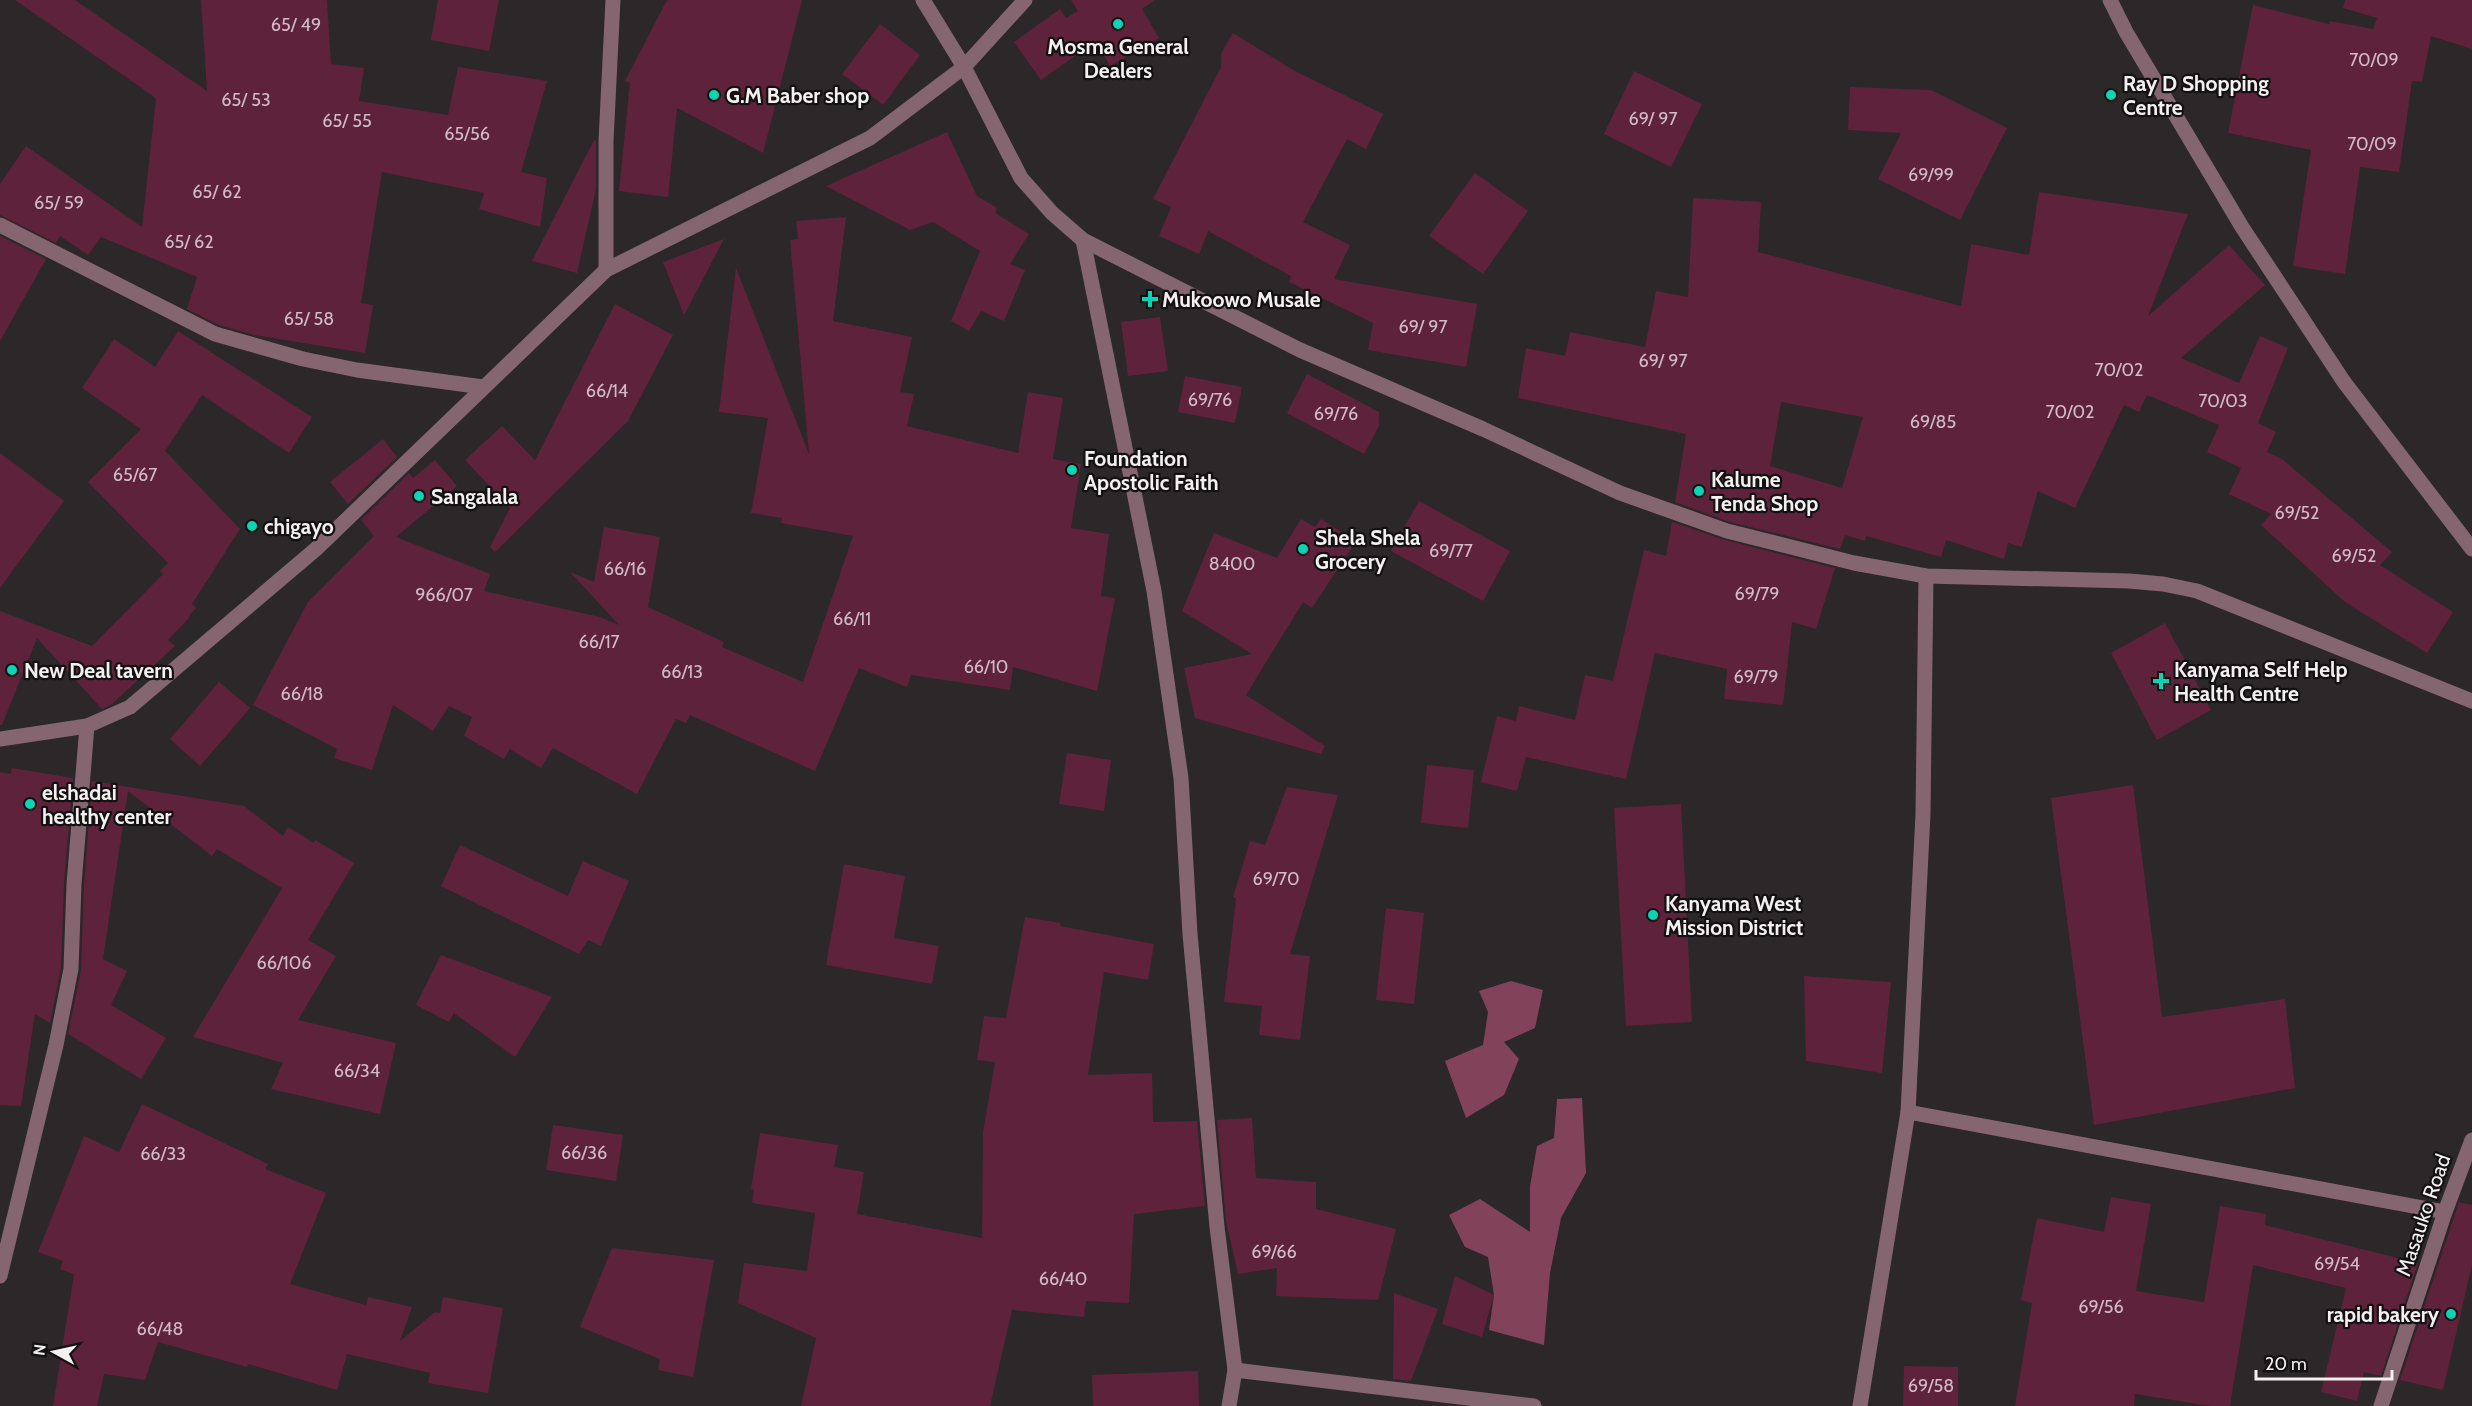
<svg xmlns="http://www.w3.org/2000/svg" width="2472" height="1406" viewBox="0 0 2472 1406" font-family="Cabin,sans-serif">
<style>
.forest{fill:#82425a}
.building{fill:#5f223b;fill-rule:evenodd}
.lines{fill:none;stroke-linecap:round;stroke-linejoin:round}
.minor{stroke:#856670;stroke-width:15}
.poi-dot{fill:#08d5b5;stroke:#131112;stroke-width:2}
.labels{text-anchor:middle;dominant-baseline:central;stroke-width:4.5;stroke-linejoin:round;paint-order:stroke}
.number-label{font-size:18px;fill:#cfbcc4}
.poi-label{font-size:21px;font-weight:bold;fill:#f4f0f1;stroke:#131112;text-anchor:start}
.street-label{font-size:21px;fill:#f4f0f1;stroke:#131112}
</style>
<rect width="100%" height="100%" fill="#2c2729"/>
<g class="forest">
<path d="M1511 981 1543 990 1535 1028 1504 1042 1519 1059 1504 1095 1466 1118 1445 1061 1483 1045 1488 1012 1479 991Z"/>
<path d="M1582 1098 1586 1173 1561 1218 1550 1273 1544 1345 1489 1330 1494 1295 1488 1257 1465 1247 1449 1215 1480 1199 1530 1232V1186L1537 1146 1554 1138 1557 1099Z"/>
</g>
<g class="building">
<path d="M15 0H75L207 91 201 0H327L331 64 364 68 359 101 448 115 458 67 547 81 521 172 547 178 540 227 479 209 484 193 382 172 361 303 373 305 365 353 254 335 219 325 187 309 197 277 101 237 88 255 60 236 56 243 0 215V184L26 146 142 227 156 98Z"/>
<path d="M438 0H499L489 51 431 40Z"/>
<path d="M667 0H802L763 153 677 108 668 197 619 191 630 83 625 81Z"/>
<path d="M1071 0H1155L1142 9 1159 38 1110 66 1096 41 1041 80 1014 42 1060 9 1066 18 1078 11Z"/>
<path d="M2345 0H2472V49L2431 36 2422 82 2412 81 2399 172 2360 167 2345 274 2293 266 2311 150 2228 133 2253 5 2329 24 2330 21 2373 29 2377 18 2343 8Z"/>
<path d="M880 24 920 55 883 105 842 74Z"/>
<path d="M1233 33 1295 71 1383 114 1366 149 1347 139 1303 222 1350 245 1334 279 1477 304 1466 367 1368 350 1373 323 1289 282 1291 276 1208 231 1199 254 1159 236 1171 207 1153 199 1221 67V53Z"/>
<path d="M1634 71 1702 104 1671 167 1604 134Z"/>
<path d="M1850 87 1931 90 2007 128 1960 220 1878 179 1901 133 1848 130Z"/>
<path d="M947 132 977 196 997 208 995 213 1029 234 1010 264 1025 270 1004 321 981 311 969 331 951 321 980 251 933 222 910 230 826 186Z"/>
<path d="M594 140 596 141V189L577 273 532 261Z"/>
<path d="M1475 173 1528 211 1483 274 1429 236Z"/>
<path d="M2039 192 2188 214 2148 316 2229 245 2265 285 2181 358 2239 383 2260 336 2288 348 2258 423 2276 432 2267 452 2282 459 2392 552 2380 565 2453 612 2427 653 2345 602 2261 525 2271 514 2229 494 2241 468 2207 452 2219 425 2147 395 2139 412 2124 405 2075 508 2038 491 2022 547 2008 543 2004 559 1946 540 1941 557 1866 536 1865 541 1845 535 1840 549 1730 522 1675 502 1686 434 1518 398 1526 348 1565 356 1570 332 1645 347 1656 291 1688 297 1693 198 1761 202 1758 252 1961 306 1971 244 2029 255ZM1781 402 1863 417 1842 488 1770 466Z"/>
<path d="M846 217 833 321 912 337 900 392 914 394 907 426 1018 453 1028 392 1063 398 1053 459 1081 464 1071 528 1109 534 1101 596 1115 598 1097 691 1013 667 1010 690 911 675 907 687 859 668 815 771 690 715 686 723 676 719 637 794 553 748 541 768 510 749 504 759 464 736 472 717 449 706 433 731 393 705 372 770 334 758 337 749 253 705 308 602 374 536 361 520 409 473 413 478 435 460 457 486 396 537 490 574 484 591 600 617 619 625 570 572 594 582 604 527 660 537 648 607 724 642 722 647 803 682 853 536 781 523 782 518 751 513 768 418 719 412 736 268 809 454 790 240 798 239 796 221Z"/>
<path d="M0 236 46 259 0 341Z"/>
<path d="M724 239 684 315 663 262Z"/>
<path d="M615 304 673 335 628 421 495 552 490 547 510 508 465 460 502 426 535 460Z"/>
<path d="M1160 317 1168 371 1128 376 1121 322Z"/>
<path d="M178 331 312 417 289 453 202 395 165 451 240 529 192 604 196 608 189 616 190 617 168 640 175 646 112 704 102 709 37 638 2 725H0V611L92 646 163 574 160 571 168 563 88 482 141 429 82 388 114 339 155 367Z"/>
<path d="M1307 374 1379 412V426L1364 454 1287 413Z"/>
<path d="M1185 376 1242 387 1235 423 1178 412Z"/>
<path d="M383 439 397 457 348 504 330 482Z"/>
<path d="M0 453 64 501 0 588Z"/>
<path d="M1419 501 1510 551 1483 601 1391 551Z"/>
<path d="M1301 519 1315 527 1321 519 1356 541 1312 608 1303 602 1246 695 1325 746 1321 754 1195 718 1184 668 1252 654 1182 611 1214 533 1277 558Z"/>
<path d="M1672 522 1725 540 1835 568 1816 629 1792 622 1783 705 1724 699 1727 669 1655 653 1626 779 1526 757 1517 791 1481 782 1497 716 1516 721 1519 706 1575 720 1585 675 1613 681 1644 550 1666 556Z"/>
<path d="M2165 623 2211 710 2157 740 2111 653Z"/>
<path d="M219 682 250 708 200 766 170 739Z"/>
<path d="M1067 753 1111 760 1104 811 1059 804Z"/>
<path d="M1427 765 1474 770 1468 828 1421 823Z"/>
<path d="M12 768 73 778 64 883 61 968 50 1023 35 1014 21 1106 0 1105V772L11 774Z"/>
<path d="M92 781 244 806 283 836 288 827 314 843 315 840 354 863 308 940 336 956 298 1020 396 1043 380 1114 271 1089 283 1063 193 1037 282 888 217 849 212 856 128 791 103 959 127 971 111 1005 166 1038 141 1079 68 1034 81 970 84 885Z"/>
<path d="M2133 785 2162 1017 2285 999 2295 1088 2094 1125 2051 798Z"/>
<path d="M1287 787 1338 795 1290 954 1310 956 1300 1040 1259 1035 1262 1006 1224 1002 1236 898 1233 897 1250 841 1265 845Z"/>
<path d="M1681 804 1692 1022 1626 1026 1614 808Z"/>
<path d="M460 845 568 896 583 861 629 881 601 946 588 940 579 954 441 886Z"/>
<path d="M844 864 905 876 894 938 939 946 932 984 826 965Z"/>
<path d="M1386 908 1424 913 1414 1004 1376 1000Z"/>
<path d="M1025 917 1061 923 1060 926 1154 944 1148 980 1104 972 1088 1075 1152 1073 1153 1122 1197 1121 1205 1206 1134 1214 1129 1303 1086 1301 1084 1317 1012 1310 990 1406H801L816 1338 738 1303 744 1263 807 1271 815 1213 752 1203 754 1190 751 1189 760 1133 838 1145 834 1167 864 1172 857 1214 982 1238 983 1132 995 1062 977 1060 984 1016 1006 1018Z"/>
<path d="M441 955 552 997 515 1057 454 1013 449 1022 416 1005Z"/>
<path d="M1804 976 1891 982 1882 1073 1806 1061Z"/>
<path d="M142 1104 268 1164 265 1169 326 1193 290 1284 366 1305 368 1297 412 1307 400 1341 435 1312 440 1313 443 1297 503 1308 488 1393 428 1383 430 1373 347 1354 337 1390 248 1364 247 1367 158 1342 145 1380 104 1374 97 1406H53L74 1274 60 1269 63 1261 38 1252 84 1136 119 1152Z"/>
<path d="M1252 1118 1256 1178 1316 1182V1209L1396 1229 1378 1300 1276 1296 1277 1268 1238 1274 1226 1221 1217 1120Z"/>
<path d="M553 1125 623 1135 616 1181 546 1170Z"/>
<path d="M2111 1197 2151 1204 2136 1291 2204 1302 2220 1206 2266 1214 2265 1225 2418 1263 2381 1376 2364 1372 2357 1401 2321 1392 2346 1288 2253 1265 2230 1406H2210L2135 1394 2134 1406H2015L2032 1303 2021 1300 2037 1218 2104 1232Z"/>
<path d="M2459 1202 2472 1205V1265L2443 1390 2400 1380Z"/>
<path d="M612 1248 714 1260 693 1377 658 1370 660 1359 580 1327Z"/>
<path d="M1455 1276 1494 1295 1482 1337 1442 1324Z"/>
<path d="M1394 1293 1438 1309 1411 1381 1393 1379Z"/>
<path d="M1904 1366 1958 1367V1406H1903Z"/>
<path d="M1198 1371 1199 1406H1093L1092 1375Z"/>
</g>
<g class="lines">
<g class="minor">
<path d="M923 0 964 67 1021 178 1052 213 1083 240 1300 350 1483 429 1620 493 1727 531 1854 563 1926 576 2129 581 2163 584 2197 591 2472 701"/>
<path d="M2110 0 2126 32 2242 227 2344 382 2472 549"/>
<path d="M0 225 215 334 303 359 357 370 483 387"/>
<path d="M1083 240 1154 591 1181 778 1190 934 1217 1227 1235 1370 1229 1406"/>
<path d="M606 270V141L613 0"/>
<path d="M1926 576 1923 814 1908 1112 2445 1212"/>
<path d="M0 739 87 726 130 707 316 549 606 270 870 138 964 67 1025 0"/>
<path d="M0 1276 56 1045 71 969 74 884 87 726"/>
<path d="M1235 1370 1534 1406"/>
<path d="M1860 1406 1908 1112"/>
<path d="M2381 1406 2445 1212 2472 1140"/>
</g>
</g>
<g class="poi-dot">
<circle cx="1118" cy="24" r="6"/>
<circle cx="714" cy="95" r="6"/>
<circle cx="2111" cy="95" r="6"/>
<path d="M1147 290h6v6h6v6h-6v6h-6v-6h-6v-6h6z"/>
<circle cx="1072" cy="470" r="6"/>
<circle cx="1699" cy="491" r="6"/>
<circle cx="419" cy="496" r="6"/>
<circle cx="252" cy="526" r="6"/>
<circle cx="1303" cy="549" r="6"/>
<circle cx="12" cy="670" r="6"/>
<path d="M2158 672h6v6h6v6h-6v6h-6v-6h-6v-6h6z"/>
<circle cx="30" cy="804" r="6"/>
<circle cx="1653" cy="915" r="6"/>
<circle cx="2451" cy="1314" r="6"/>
</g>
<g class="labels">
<g class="number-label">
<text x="296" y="25">65/ 49</text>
<text x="2374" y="60">70/09</text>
<text x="246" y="100">65/ 53</text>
<text x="1653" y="119">69/ 97</text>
<text x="347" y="121">65/ 55</text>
<text x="467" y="134">65/56</text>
<text x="2372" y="144">70/09</text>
<text x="1931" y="175">69/99</text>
<text x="217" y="192">65/ 62</text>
<text x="59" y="203">65/ 59</text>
<text x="189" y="242">65/ 62</text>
<text x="309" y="319">65/ 58</text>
<text x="1423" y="327">69/ 97</text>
<text x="1663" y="361">69/ 97</text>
<text x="2119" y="370">70/02</text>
<text x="607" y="391">66/14</text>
<text x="1210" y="400">69/76</text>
<text x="2223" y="401">70/03</text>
<text x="2070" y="412">70/02</text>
<text x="1336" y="414">69/76</text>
<text x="1933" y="422">69/85</text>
<text x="135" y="475">65/67</text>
<text x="2297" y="513">69/52</text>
<text x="1451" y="551">69/77</text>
<text x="2354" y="556">69/52</text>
<text x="1232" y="564">8400</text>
<text x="625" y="569">66/16</text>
<text x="1757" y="594">69/79</text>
<text x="444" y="595">966/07</text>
<text x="852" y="619">66/11</text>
<text x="599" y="642">66/17</text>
<text x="986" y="667">66/10</text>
<text x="682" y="672">66/13</text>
<text x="1756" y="677">69/79</text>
<text x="302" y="694">66/18</text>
<text x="1276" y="879">69/70</text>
<text x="284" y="963">66/106</text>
<text x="357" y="1071">66/34</text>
<text x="584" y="1153">66/36</text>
<text x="163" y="1154">66/33</text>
<text x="1274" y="1252">69/66</text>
<text x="2337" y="1264">69/54</text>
<text x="1063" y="1279">66/40</text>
<text x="2101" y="1307">69/56</text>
<text x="160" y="1329">66/48</text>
<text x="1931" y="1386">69/58</text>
</g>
<g class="poi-label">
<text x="1118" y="46" text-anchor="middle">Mosma General<tspan x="1118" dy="24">Dealers</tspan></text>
<text x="2123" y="83">Ray D Shopping<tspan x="2123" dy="24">Centre</tspan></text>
<text x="726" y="95">G.M Baber shop</text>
<text x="1162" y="299">Mukoowo Musale</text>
<text x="1084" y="458">Foundation<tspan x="1084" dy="24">Apostolic Faith</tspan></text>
<text x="1711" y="479">Kalume<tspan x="1711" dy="24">Tenda Shop</tspan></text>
<text x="431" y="496">Sangalala</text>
<text x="264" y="526">chigayo</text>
<text x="1315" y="537">Shela Shela<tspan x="1315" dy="24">Grocery</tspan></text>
<text x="2174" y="669">Kanyama Self Help<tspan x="2174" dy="24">Health Centre</tspan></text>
<text x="24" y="670">New Deal tavern</text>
<text x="42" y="792">elshadai<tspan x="42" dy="24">healthy center</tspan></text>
<text x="1665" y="903">Kanyama West<tspan x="1665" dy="24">Mission District</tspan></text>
<text x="2439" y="1314" text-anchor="end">rapid bakery</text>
</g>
<g class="street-label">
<text transform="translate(2423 1215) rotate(-71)">Masauko Road</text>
</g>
</g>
<g transform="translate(54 1352) rotate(278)" stroke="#131112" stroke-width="4.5" paint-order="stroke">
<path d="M0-4.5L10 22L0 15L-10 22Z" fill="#f4f0f1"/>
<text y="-9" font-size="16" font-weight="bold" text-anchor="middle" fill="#f4f0f1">N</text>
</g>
<path d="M2256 1370v9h136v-9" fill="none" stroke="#f4f0f1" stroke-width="3"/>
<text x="2265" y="1370" font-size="18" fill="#f4f0f1" stroke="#131112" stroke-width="4.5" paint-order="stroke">20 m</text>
</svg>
